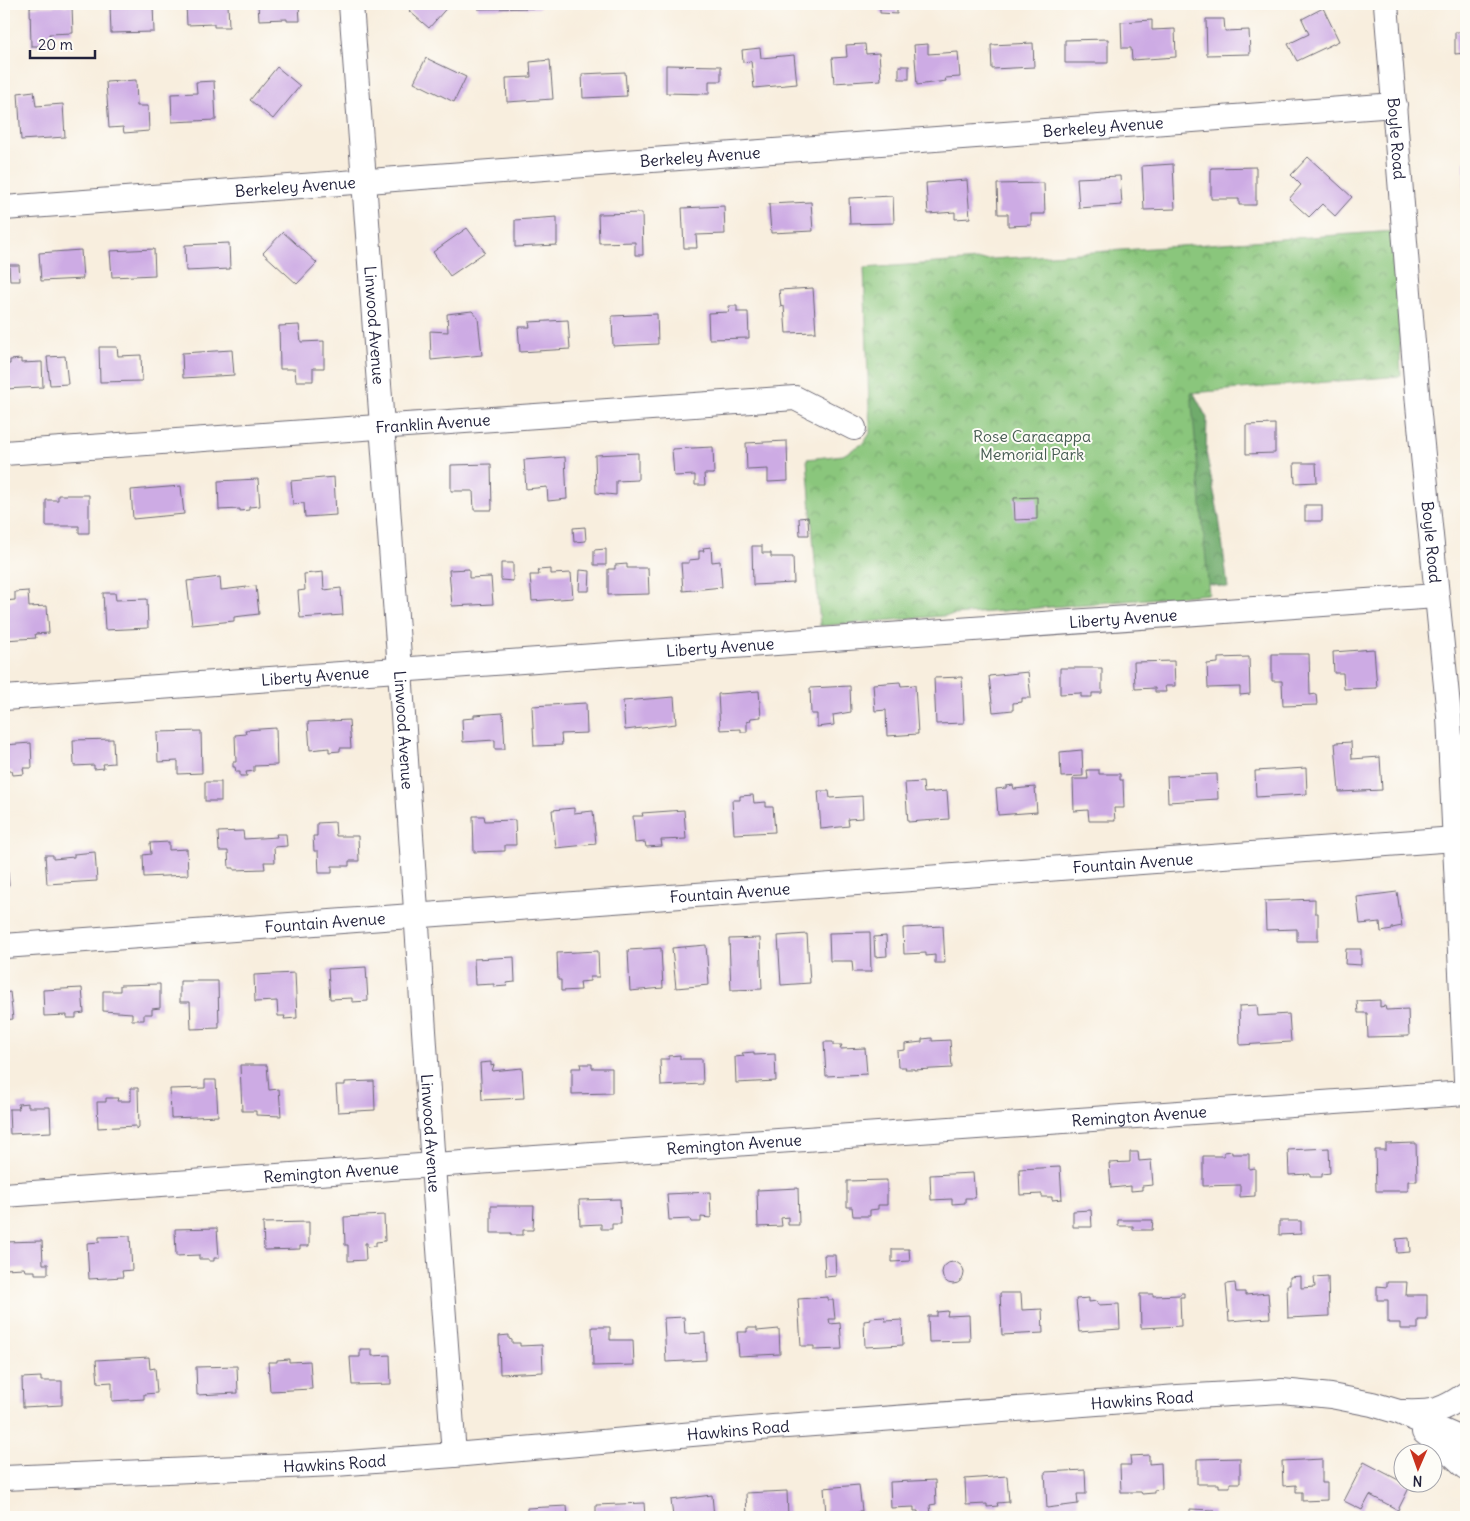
<svg xmlns="http://www.w3.org/2000/svg" width="1470" height="1521" viewBox="0 0 1470 1521" font-family="Delius,sans-serif">
<style>
.forest{fill:url(#forest-crowns);stroke:#486654}
.park{fill:url(#park-crowns);stroke:#56745c}
.building{fill:#cdabe4}
.lines{fill:none;stroke-linecap:round;stroke-linejoin:round}
.minor-casing{stroke:#6d6974;stroke-width:26}
.minor{stroke:#fff;stroke-width:24}
.labels{text-anchor:middle;dominant-baseline:central;stroke-width:4;stroke-linejoin:round;paint-order:stroke}
.street-label{font-size:16px;fill:#22223b;stroke:#fdfcf7}
.park-label{font-size:16px;fill:#465b52;stroke:#fdfcf7}
</style>
<defs>
<pattern id="forest-crowns" width="20" height="18" patternUnits="userSpaceOnUse" patternTransform="scale(1.25)"><rect width="20" height="18" fill="#6fab6c"/><path d="M2 6a3 3 0 1 1 6 0M12 15a3 3 0 1 1 6 0" fill="none" stroke="#5b8b5a"/></pattern>
<pattern id="park-crowns" width="20" height="18" patternUnits="userSpaceOnUse" patternTransform="scale(1.25)"><rect width="20" height="18" fill="#8ac67c"/><path d="M2 6a3 3 0 1 1 6 0M12 15a3 3 0 1 1 6 0" fill="none" stroke="#70a067"/></pattern>
</defs>
<rect width="100%" height="100%" fill="#fdfcf7"/>
<filter id="ink" filterUnits="userSpaceOnUse"><feTurbulence type="fractalNoise" baseFrequency=".02" numOctaves="2"/><feDisplacementMap in="SourceGraphic" scale="10" xChannelSelector="R" yChannelSelector="G"/><feConvolveMatrix kernelMatrix="1 2 1 2 8 2 1 2 1" color-interpolation-filters="sRGB"/></filter>
<filter id="wash" filterUnits="userSpaceOnUse"><feTurbulence type="fractalNoise" baseFrequency=".0096" numOctaves="4" result="noise"/><feDisplacementMap in="SourceGraphic" scale="20" xChannelSelector="R" yChannelSelector="G"/><feGaussianBlur stdDeviation="1.12" result="paint"/><feColorMatrix in="noise" values="0 0 0 0 0 0 0 0 0 0 0 0 0 0 0 0 0 1.4 0 .05"/><feComposite in="paint" operator="in"/></filter>
<g filter="url(#wash)">
<rect width="100%" height="100%" fill="#f8eede"/>
<path class="forest" d="M1189 384 1207 418 1206 452 1219 517 1228 588 1208 584 1195 575Z"/>
<path class="park" d="M1395 231 1401 376 1191 393 1209 594 820 626 807 459 843 455 864 443 870 433 864 268Z"/>
<g id="blocks">
<g class="building">
<path d="M153 4 154 32 111 33 110 6Z"/>
<path d="M186 4H228L229 27H214V24L187 25Z"/>
<path d="M258 4H299L300 21H287V19L259 20Z"/>
<path d="M415 4H450L429 28 409 11Z"/>
<path d="M477 4H540V8L478 9Z"/>
<path d="M880 4H897V14L880 13Z"/>
<path d="M72 6 73 33 49 34V46H31L30 7Z"/>
<path d="M1323 8 1339 41 1297 61 1288 44 1309 34 1302 19Z"/>
<path d="M1206 19H1224L1225 31 1249 30 1250 54 1207 55Z"/>
<path d="M1152 20V30L1175 29 1176 57 1132 60 1131 48H1122L1121 22Z"/>
<path d="M1455 32H1466V53L1455 54Z"/>
<path d="M1108 39V63H1065V40Z"/>
<path d="M1033 43 1034 67 992 69 991 45Z"/>
<path d="M865 44 866 54 879 53 881 80 834 83 832 58 847 57 846 45Z"/>
<path d="M928 44V54L958 52 960 77 945 78 946 81 917 85 914 45Z"/>
<path d="M760 48 761 58 794 55 797 84 754 88 751 61 743 62 742 50Z"/>
<path d="M426 58 466 77 454 102 414 82Z"/>
<path d="M550 60 553 99 507 102 506 78 531 77 530 62Z"/>
<path d="M666 65 721 66V81H709V94L666 93Z"/>
<rect x="899" y="66" width="10" height="13"/>
<path d="M277 67 300 86 273 119 250 100Z"/>
<path d="M625 72 627 96 583 98 582 74Z"/>
<path d="M136 80 137 106H148L149 131 124 133 123 127 109 128 106 82Z"/>
<path d="M214 81 216 120 172 122 171 94 197 93 196 82Z"/>
<path d="M1464 86H1466V119H1463Z"/>
<path d="M34 91 36 106 63 104 65 137 21 140 18 93Z"/>
<path d="M1308 157 1352 197 1335 216 1322 204 1309 217 1289 199 1301 185 1291 175Z"/>
<rect x="1464" y="162" width="2" height="33"/>
<path d="M1173 164 1175 209 1144 210 1142 166Z"/>
<path d="M1256 167V205H1239V199H1211V168Z"/>
<path d="M1120 176 1122 205 1079 208 1077 178Z"/>
<path d="M967 180 970 218 955 219V212L928 214 926 183Z"/>
<path d="M1044 183 1045 214H1031V225L1008 226V214H998L997 184Z"/>
<path d="M893 196 894 223 850 224 849 198Z"/>
<path d="M811 202 813 231 771 233 769 204Z"/>
<path d="M724 206 725 234 696 235 697 248H684L682 208Z"/>
<path d="M642 213 643 255H635V242L599 243 598 214Z"/>
<path d="M557 217V245L515 247V220Z"/>
<path d="M467 228 485 252 450 276 433 252Z"/>
<path d="M283 232 317 263 297 284 263 253Z"/>
<path d="M229 243 230 269 186 271 185 245Z"/>
<path d="M154 249 155 275 112 277 110 251Z"/>
<path d="M81 250 83 279 41 281 39 253Z"/>
<path d="M9 265H19L20 281H10Z"/>
<path d="M813 288 816 332 786 333 784 306 781 307 779 290Z"/>
<path d="M728 306H737V312H748L749 338 709 339 708 313 729 312Z"/>
<path d="M472 311 478 318 482 355 431 360 430 331 448 332 447 314Z"/>
<path d="M657 314 658 344 613 346 612 316Z"/>
<path d="M568 320 570 349 520 352 518 327H530L529 322Z"/>
<path d="M299 325 301 342 324 341V368H313V381H296L295 369H280L279 326Z"/>
<path d="M99 347H117L118 356 141 355 142 381 100 382Z"/>
<path d="M232 350 234 375 183 378 182 353Z"/>
<path d="M65 356 68 384 50 385 47 357Z"/>
<path d="M21 359V363L42 362 43 387 4 389V364H10V360Z"/>
<path d="M1275 424V453L1246 454V425Z"/>
<path d="M787 441 788 481 768 482V469L747 470 746 443Z"/>
<path d="M713 447 714 474H704L705 485H695V475L674 476 672 449Z"/>
<path d="M638 453V480L616 481V495L596 493 595 455Z"/>
<path d="M565 457 567 499 548 501 547 487 526 489 524 460Z"/>
<path d="M1294 463H1316L1317 482 1295 483Z"/>
<path d="M491 464 492 510H474L473 491H451V465Z"/>
<path d="M334 477 336 515 305 517 304 503 293 504 291 481Z"/>
<path d="M258 479 260 506 249 507V510L240 511V509L219 510 218 481Z"/>
<path d="M181 486 184 514 133 519 131 490Z"/>
<path d="M58 495H89V533H79V526H46V500H58Z"/>
<path d="M1037 497V519L1015 520 1014 498Z"/>
<rect x="1305" y="505" width="17" height="16"/>
<path d="M808 517 809 535H800L799 518Z"/>
<path d="M585 527 586 541 574 542 573 528Z"/>
<path d="M752 546H762V553H771V557H793L794 583 753 585Z"/>
<path d="M711 547 712 562 720 561 722 587 683 591 681 563H689V560L699 559V551H704L703 548Z"/>
<path d="M606 549V565H594V550Z"/>
<path d="M501 563H513V581L501 580Z"/>
<path d="M627 564V568H648L649 594 608 595V569H615V565Z"/>
<path d="M469 569V578L491 577 493 604 452 606 449 570Z"/>
<path d="M551 569V574L571 573 573 598 532 601 530 575H539L538 570Z"/>
<path d="M580 570 590 571 589 591H579Z"/>
<path d="M323 572 324 590 341 588 343 615 300 618 298 591 305 590 304 574Z"/>
<path d="M220 577 221 590 256 586 259 614 234 617V621L192 625 187 581Z"/>
<path d="M28 591 29 607 47 606 49 633 35 634 36 638 4 640V601L15 600V592Z"/>
<path d="M103 593H115L116 600 147 599 148 628 105 630Z"/>
<path d="M1374 649 1377 688 1344 689 1343 673H1334L1333 652Z"/>
<path d="M1272 654H1309L1310 695 1316 694 1317 705 1283 706 1282 681H1272Z"/>
<path d="M1249 657 1250 694 1240 695V687L1208 688 1207 664 1218 663V658Z"/>
<path d="M1174 661 1175 686H1165L1166 692H1155V688L1135 689 1134 662Z"/>
<path d="M1060 668H1102V693H1092V697H1081V693L1060 694Z"/>
<path d="M1028 672 1031 698H1022V702L1013 703V710L993 712 989 676Z"/>
<path d="M962 677 964 723 936 724 934 678Z"/>
<path d="M900 682 901 686 915 685 918 734 887 736 886 710 875 711 873 684Z"/>
<path d="M850 686 851 712 833 715 834 725 817 727V714H811L810 688Z"/>
<path d="M759 691 761 717 751 718 750 721 747 722V732H741V729L720 730 718 694Z"/>
<path d="M674 697 676 724 625 730 623 701Z"/>
<path d="M586 703 587 733 561 734 562 745 534 746 532 706Z"/>
<path d="M503 713 505 749H495V740L463 742 462 719 474 718V715Z"/>
<path d="M349 720 351 748H340V751L329 752V748L310 750 308 722Z"/>
<path d="M276 728 277 765 254 766V771L246 772 247 776H240V772H236L235 767H233V762H236L235 735 246 734 245 730Z"/>
<path d="M201 731 202 773 178 774V761L158 762 157 732Z"/>
<path d="M113 739 114 763 103 764 104 768 94 769V765L74 766 73 740Z"/>
<path d="M1351 742 1352 759 1380 757 1382 790 1339 792 1335 743Z"/>
<path d="M31 743 32 768H23L24 774 13 775 12 771H4V745Z"/>
<path d="M1082 750 1083 776 1061 777 1060 752Z"/>
<path d="M1306 768 1307 794 1256 797 1255 771Z"/>
<path d="M1087 770H1099V774H1120V780H1123L1124 808H1114L1115 821H1089L1088 810 1074 811 1073 779H1088Z"/>
<path d="M1217 774 1218 799 1168 802 1167 776Z"/>
<rect x="205" y="782" width="16" height="19"/>
<path d="M923 782 924 793 947 791 949 819 908 822 905 783Z"/>
<path d="M1013 785 1014 789 1035 787 1037 812 998 815 996 789 1006 788V786Z"/>
<path d="M818 791H829L830 798 862 796 863 818 848 819 849 826 821 829Z"/>
<path d="M753 795 754 803 766 802V807H773L775 832 734 834 732 800H740V796Z"/>
<path d="M574 808V813L593 811 596 844 556 848 552 810Z"/>
<path d="M684 810 686 839 661 840 662 846 646 847 645 842 635 843 633 816H643L642 813Z"/>
<path d="M473 816H484L485 821 515 820 516 845H505V851L474 852Z"/>
<path d="M335 822 336 836H358L359 861H349V866H332V873H319L318 851H314L313 836H317V823Z"/>
<path d="M243 831 244 839 277 837 276 834H286L287 846 274 847 275 862H264L265 869 234 870V868H229L228 851H219L218 832Z"/>
<path d="M169 842V850L187 849 188 875 144 877 143 855 151 854 150 843Z"/>
<path d="M95 852 97 881 47 884 45 855H53V859L74 857V854Z"/>
<path d="M4 862H7L9 885 4 886Z"/>
<path d="M1397 892 1402 926 1392 928V930L1381 932 1380 922 1360 924 1357 897Z"/>
<path d="M1315 899V913H1318V941H1297V929L1266 930 1265 901Z"/>
<path d="M943 926 945 963H935V955L926 956V953L904 954 903 928Z"/>
<path d="M870 932 871 972H853L852 961H830L829 933Z"/>
<path d="M807 934 810 983 781 985 778 936Z"/>
<path d="M886 936 887 956 875 957 874 937Z"/>
<path d="M760 938 762 989 731 990 729 939Z"/>
<path d="M706 945 709 985 676 988 672 948Z"/>
<path d="M661 948 663 988 630 991 628 950Z"/>
<path d="M1346 949H1361V965L1345 964Z"/>
<path d="M598 951 599 977H590V981L580 982 581 990 561 991V980H558L557 953Z"/>
<path d="M514 957 515 982 506 983 507 986 494 987V984L475 985 474 959Z"/>
<path d="M366 967 368 1001 352 1002V998L330 999 328 969Z"/>
<path d="M295 973 297 1018 284 1019 285 1016H278L277 1001 255 1002 254 975Z"/>
<path d="M180 981H218L219 1028 191 1029 190 1002H180Z"/>
<path d="M160 984V1008L152 1009V1014H144V1020H132V1013L103 1011V991H120V985Z"/>
<path d="M82 988 84 1013 76 1014V1018H67V1015L44 1016 43 990Z"/>
<path d="M10 992 13 1019 4 1020V993Z"/>
<path d="M1380 1000V1007L1385 1006 1386 1010 1408 1009 1409 1036 1368 1037 1367 1013H1358L1357 1001Z"/>
<path d="M1257 1005 1258 1016 1289 1014 1291 1042 1240 1045 1239 1006Z"/>
<path d="M932 1038V1041L950 1040 952 1068 914 1070V1069H905L906 1067H898L897 1051 905 1050V1044L922 1042V1039Z"/>
<path d="M824 1042H833V1045H842L840 1049 865 1048 867 1074 826 1076Z"/>
<path d="M754 1052V1055L775 1054 776 1081 736 1083 735 1057 744 1056 742 1053Z"/>
<path d="M680 1055V1059H702L703 1084 661 1086 660 1059H669V1056Z"/>
<path d="M491 1062V1066L494 1065 492 1071 522 1068 524 1098 482 1100 480 1063Z"/>
<path d="M580 1064H592V1068H612V1093L572 1094V1068H581Z"/>
<path d="M240 1065H267L269 1090 279 1089 281 1116 256 1115V1111H242Z"/>
<path d="M205 1080H216L218 1116 171 1118 170 1089 205 1088Z"/>
<path d="M374 1081 375 1110 338 1112 336 1085H345V1082Z"/>
<path d="M131 1088H138L139 1127 136 1129V1126L98 1128 97 1102H106V1098H118L117 1101H131Z"/>
<path d="M28 1103V1107H50L51 1132 10 1134 9 1109H19L18 1104Z"/>
<path d="M1416 1143 1417 1181H1408V1191H1376L1375 1150H1386V1144Z"/>
<path d="M1329 1148 1330 1173 1322 1174V1177H1310V1174L1289 1175 1288 1150Z"/>
<path d="M1232 1151V1154H1249V1169L1255 1168V1196L1240 1197V1185L1203 1186V1156H1224V1152Z"/>
<path d="M1130 1152H1138L1139 1161 1151 1160 1153 1185 1142 1186V1190L1131 1191V1186L1111 1188 1109 1163 1130 1162Z"/>
<path d="M1060 1167 1062 1199 1052 1200V1197H1042V1194L1020 1195 1019 1169Z"/>
<path d="M973 1173 975 1198H965V1203L952 1204V1199L931 1200 930 1175Z"/>
<path d="M887 1180V1205H878V1209L870 1210V1216H853L852 1207H847V1181Z"/>
<path d="M798 1188 799 1225H788V1217L781 1218 782 1226 758 1227 757 1190Z"/>
<path d="M710 1192 711 1218 701 1217V1222H691L690 1219 669 1220 667 1194Z"/>
<path d="M620 1199 621 1224H612V1229H601V1224L580 1225 579 1200Z"/>
<path d="M491 1206H534L533 1230H523V1235H511V1233H491Z"/>
<path d="M1091 1210 1092 1227H1073V1211Z"/>
<path d="M384 1215 385 1241 376 1242V1246L367 1247V1243H365L366 1260 348 1261V1245H345L344 1217Z"/>
<path d="M1118 1220H1153L1152 1230H1133V1226H1118Z"/>
<path d="M1279 1221H1301V1234L1279 1235Z"/>
<path d="M309 1222V1246H300V1249L264 1250 263 1223Z"/>
<path d="M217 1228 219 1258H214V1261H209V1259H199V1255L176 1256 175 1229Z"/>
<path d="M130 1236 132 1270 122 1271 123 1277 89 1279 87 1243 99 1242V1237Z"/>
<path d="M1409 1238 1410 1252 1397 1253 1396 1239Z"/>
<path d="M42 1241 43 1264H48V1274H35V1271H25L24 1268 4 1269V1242Z"/>
<path d="M892 1249H909L910 1261 892 1262Z"/>
<path d="M824 1255H835L836 1276 825 1277Z"/>
<circle cx="953" cy="1273" r="11"/>
<path d="M1301 1276V1288L1315 1287 1314 1277 1328 1276 1329 1316 1288 1318 1287 1285H1290V1277Z"/>
<path d="M1387 1282H1407L1406 1295H1427V1320H1418V1329H1400V1323H1388V1300H1377V1286L1387 1287Z"/>
<path d="M1235 1283 1236 1292H1245V1295L1268 1293 1270 1318 1229 1321 1226 1284Z"/>
<path d="M1000 1293H1021L1022 1310 1042 1309 1043 1333 1002 1335Z"/>
<path d="M1181 1293H1184V1297H1180L1181 1326 1141 1328 1140 1294H1153V1296L1180 1295Z"/>
<path d="M828 1297V1300H833L835 1319H829L830 1324 840 1323 842 1349 814 1350V1346H801L798 1299Z"/>
<path d="M1089 1298V1302L1097 1301 1098 1305 1119 1304 1120 1329 1079 1332 1076 1299Z"/>
<path d="M948 1311 947 1316 969 1315 970 1341 929 1342 928 1316H937V1312Z"/>
<path d="M684 1317 685 1334 705 1333 706 1360 666 1362 664 1318Z"/>
<path d="M884 1317 885 1321 902 1320 903 1345 865 1347 864 1321 871 1320 870 1318Z"/>
<path d="M592 1327H610V1340H633L634 1365 593 1366Z"/>
<path d="M747 1328H757V1331L779 1329 780 1354 739 1356 737 1332H747Z"/>
<path d="M509 1335V1339L512 1340V1343H520V1346L542 1345 543 1372 500 1374 499 1336Z"/>
<path d="M360 1349H372V1356L390 1355 391 1384 352 1385 350 1357H360Z"/>
<path d="M149 1357 150 1369 155 1368 157 1393 144 1394V1399L112 1401V1382L98 1383 96 1360Z"/>
<path d="M289 1359V1362L310 1361 312 1389 270 1391 268 1362H277V1360Z"/>
<path d="M237 1366 238 1393 197 1395 196 1367Z"/>
<path d="M41 1377V1381H62V1405L23 1407 22 1378Z"/>
<path d="M1149 1455V1464L1161 1463 1162 1489 1154 1490V1493L1142 1494 1141 1492H1121L1120 1465H1131L1130 1456Z"/>
<path d="M1240 1458V1483H1230V1487H1219V1484H1197V1459Z"/>
<path d="M1322 1459V1483H1327V1500L1302 1501V1492H1296V1485L1283 1486 1282 1461Z"/>
<path d="M1364 1462 1410 1486 1398 1510 1370 1495 1362 1510 1344 1501Z"/>
<path d="M1085 1470 1086 1494H1077L1078 1504 1047 1508 1045 1472Z"/>
<path d="M1007 1476 1009 1502 997 1503 998 1506 987 1507V1504L966 1505 965 1479Z"/>
<path d="M935 1480 936 1504 930 1505 931 1517H918V1511H914V1507L891 1508 890 1482Z"/>
<path d="M859 1485 862 1511H859L860 1517H842V1513L826 1514 824 1488Z"/>
<path d="M787 1491 788 1517H747L746 1493Z"/>
<path d="M712 1495 714 1517H673L671 1500Z"/>
<path d="M644 1503 645 1517H596V1505Z"/>
<path d="M567 1506 568 1517H527V1508Z"/>
<path d="M1190 1509 1214 1510V1517H1190Z"/>
<path d="M464 1512 465 1517H433V1516Z"/>
</g>
</g>
</g>
<g filter="url(#ink)">
<use href="#blocks" fill-opacity="0" stroke="#6d6974" stroke-width="1"/>
<g class="lines">
<g class="minor-casing">
<g id="minor">
<path id="s1" d="M351 4 400 670 433 1166 454 1455"/>
<path id="s2" d="M1386 4 1418 405 1449 716 1466 1080"/>
<path id="s3" d="M4 208 1395 105"/>
<path id="s4" d="M4 453 795 398 854 428"/>
<path id="s5" d="M4 698 1436 596"/>
<path id="s6" d="M4 946 1455 839"/>
<path id="s7" d="M4 1195 1466 1093"/>
<path d="M1403 1412C1432 1413 1443 1411 1466 1394"/>
<path d="M1424 1432 1453 1455 1466 1467"/>
<path id="s8" d="M4 1478 335 1464 454 1455 773 1427 1178 1397 1282 1391 1331 1396 1372 1404 1399 1412 1466 1441"/>
</g>
</g>
<use href="#minor" class="minor"/>
</g>
</g>
<g class="labels">
<g class="street-label">
<text stroke="none"><textPath href="#s3" startOffset="1102">Berkeley Avenue</textPath></text>
<text stroke="none"><textPath href="#s2" startOffset="135">Boyle Road</textPath></text>
<text stroke="none"><textPath href="#s3" startOffset="698">Berkeley Avenue</textPath></text>
<text stroke="none"><textPath href="#s3" startOffset="292">Berkeley Avenue</textPath></text>
<text stroke="none"><textPath href="#s1" startOffset="322">Linwood Avenue</textPath></text>
<text stroke="none"><textPath href="#s4" startOffset="430">Franklin Avenue</textPath></text>
<text stroke="none"><textPath href="#s2" startOffset="540">Boyle Road</textPath></text>
<text stroke="none"><textPath href="#s5" startOffset="1122">Liberty Avenue</textPath></text>
<text stroke="none"><textPath href="#s5" startOffset="718">Liberty Avenue</textPath></text>
<text stroke="none"><textPath href="#s5" startOffset="312">Liberty Avenue</textPath></text>
<text stroke="none"><textPath href="#s1" startOffset="728">Linwood Avenue</textPath></text>
<text stroke="none"><textPath href="#s6" startOffset="1132">Fountain Avenue</textPath></text>
<text stroke="none"><textPath href="#s6" startOffset="728">Fountain Avenue</textPath></text>
<text stroke="none"><textPath href="#s6" startOffset="322">Fountain Avenue</textPath></text>
<text stroke="none"><textPath href="#s7" startOffset="1138">Remington Avenue</textPath></text>
<text stroke="none"><textPath href="#s1" startOffset="1132">Linwood Avenue</textPath></text>
<text stroke="none"><textPath href="#s7" startOffset="732">Remington Avenue</textPath></text>
<text stroke="none"><textPath href="#s7" startOffset="328">Remington Avenue</textPath></text>
<text stroke="none"><textPath href="#s8" startOffset="1141">Hawkins Road</textPath></text>
<text stroke="none"><textPath href="#s8" startOffset="736">Hawkins Road</textPath></text>
<text stroke="none"><textPath href="#s8" startOffset="331">Hawkins Road</textPath></text>
</g>
<g class="park-label">
<text x="1032" y="436">Rose Caracappa<tspan x="1032" dy="18">Memorial Park</tspan></text>
</g>
</g>
<rect width="1470" height="1521" fill="none" stroke="#fdfcf7" stroke-width="20"/>
<g transform="translate(1418 1468) rotate(182)"><circle r="24" fill="#fdfcf7" stroke="#a5a5ac"/>
<path d="M0-4L9 19L0 12L-9 19Z" fill="#c8321e"/>
<text y="-8" font-size="14" font-weight="bold" text-anchor="middle" fill="#22223b">N</text>
</g>
<path d="M30 50v8h65v-8" fill="none" stroke="#22223b" stroke-width="2.5"/>
<text x="38" y="50" font-size="15" fill="#22223b" stroke="#fdfcf7" stroke-width="4" paint-order="stroke">20 m</text>
</svg>
